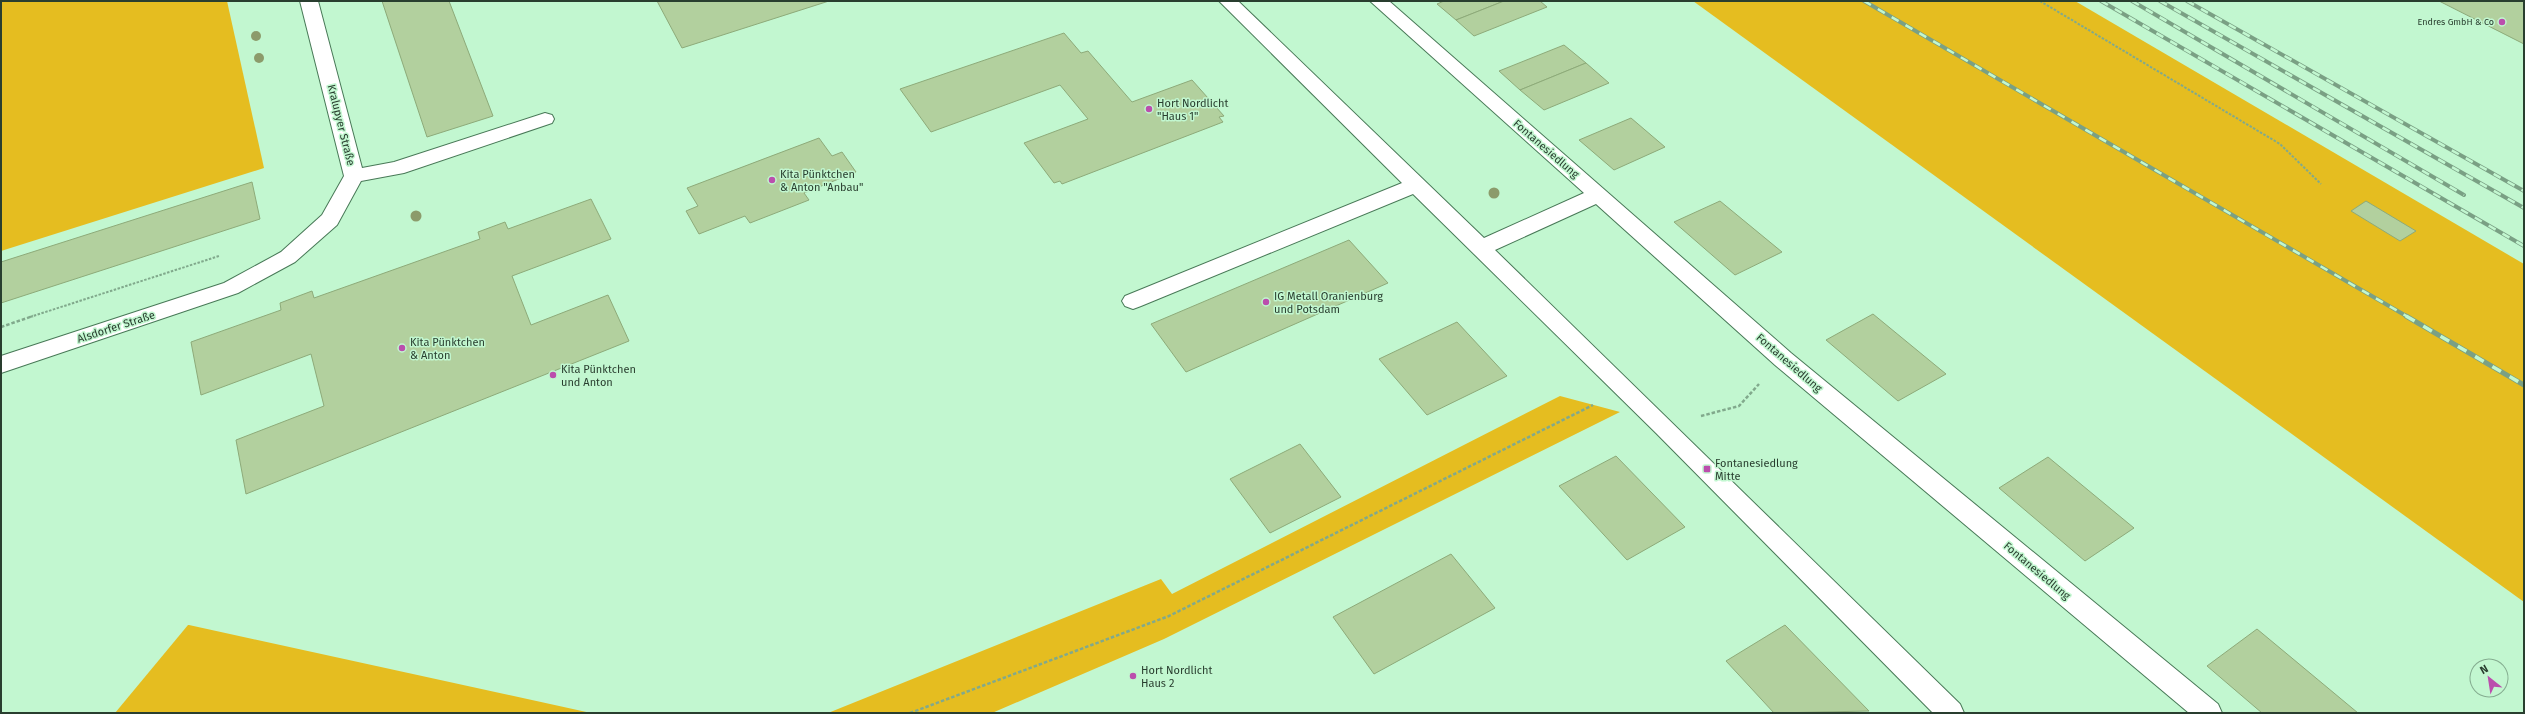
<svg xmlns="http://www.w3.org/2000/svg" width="2525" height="714" viewBox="0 0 2525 714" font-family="'Fira Sans',sans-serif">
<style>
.green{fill:#e5bd20}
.building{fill:#b2d09e;stroke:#8daa79}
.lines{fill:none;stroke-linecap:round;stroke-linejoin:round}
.minor-casing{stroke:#487957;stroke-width:2}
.path-far1{stroke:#81a98c;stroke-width:2;stroke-dasharray:2.5 1.5;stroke-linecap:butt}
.path{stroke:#81a98c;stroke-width:2.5;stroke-dasharray:3.5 2;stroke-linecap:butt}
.minor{fill:#fff;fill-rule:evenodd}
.rail-far1-casing{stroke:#7aa084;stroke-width:4}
.rail-casing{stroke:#7aa084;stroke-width:5}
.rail-far1{stroke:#c2f7d0;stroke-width:2.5;stroke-dasharray:8;stroke-linecap:butt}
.rail{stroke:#c2f7d0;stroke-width:3.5;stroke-dasharray:10;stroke-linecap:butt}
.tree{fill:#8c9b6b}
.poi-dot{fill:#bb4ead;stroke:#c2f7d0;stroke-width:1.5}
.labels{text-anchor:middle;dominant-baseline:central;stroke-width:3;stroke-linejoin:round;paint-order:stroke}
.far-poi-label{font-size:9px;fill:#293e2f;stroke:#c2f7d0;text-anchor:end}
.poi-label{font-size:11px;fill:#293e2f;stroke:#c2f7d0;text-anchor:start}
.street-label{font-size:11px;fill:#293e2f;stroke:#c2f7d0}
</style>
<rect width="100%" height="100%" fill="#c2f7d0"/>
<g class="green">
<path d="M1 1H227L264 168 1 251Z"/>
<path d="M1693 1H2075L2524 264V602Z"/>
<path d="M1560 396 1620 412 1164 639 992 713H828L1161 579 1172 594Z"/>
<path d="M188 625H189L591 713H115Z"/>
</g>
<g class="building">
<path d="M382 1H449L493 116 427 137Z"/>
<path d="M657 1H829L682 48Z"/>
<path d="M1444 1H1504L1456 20 1437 4Z"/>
<path d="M1504 1H1540L1547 7 1474 36 1456 20Z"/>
<path d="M2439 1H2524V44Z"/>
<path d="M1064 33 1081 53 1088 51 1132 102 1192 80 1224 116 1219 117 1223 122 1062 184 1060 181 1054 183 1024 143 1088 119 1060 85 931 132 900 89Z"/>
<path d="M1564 45 1586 63 1520 90 1499 71Z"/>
<path d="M1586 63 1609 83 1544 110 1520 90Z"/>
<path d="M1631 118 1665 147 1614 170 1579 140Z"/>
<path d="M819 138 832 156 842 152 856 172 804 193 809 200 750 223 745 216 699 234 686 211 698 206 687 188Z"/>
<path d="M252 182 260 219 1 303V262Z"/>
<path d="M591 199 611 239 512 276 531 325 608 295 629 341 246 494 236 440 324 406 311 354 201 395 191 342 281 310 280 303 312 291 314 298 480 239 478 232 505 222 508 229Z"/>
<path d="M1720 201 1782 252 1735 275 1674 222Z"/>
<path d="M2366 201 2416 231 2400 241 2351 211Z"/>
<path d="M1349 240 1388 283 1186 372 1151 324Z"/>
<path d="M1873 314 1946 374 1898 401 1826 340Z"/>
<path d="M1457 322 1507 376 1427 415 1379 359Z"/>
<path d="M1300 444 1341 497 1270 533 1230 479Z"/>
<path d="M1616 456 1685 527 1627 560 1559 486Z"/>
<path d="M2048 457 2134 528 2085 561 1999 488Z"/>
<path d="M1451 554 1495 608 1374 674 1333 617Z"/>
<path d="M1785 625 1869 711 1774 713 1726 661Z"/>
<path d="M2257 629 2358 713H2262L2207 666Z"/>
</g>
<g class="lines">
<g class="minor-casing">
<g id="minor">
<path d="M300 1H318L362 168 394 162 545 113 552 115 554 119 552 123 404 173 361 181 337 225 295 262 238 293 1 373V356L224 283 281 252 322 215 344 176Z"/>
<path d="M1219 1H1238L1484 238 1584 193 1370 1H1389L1791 353 2218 704 2222 713H2189L1775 365 1596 204 1495 250 1960 704 1964 713H1933L1656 433 1413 194 1141 306 1133 309 1125 306 1122 301 1125 296 1402 183Z"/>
</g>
</g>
<g class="path-far1">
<path d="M2040 1 2280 144 2321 184"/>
<path d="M30 317 219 256"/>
</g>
<g class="path">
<path d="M1 327 33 316"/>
<path d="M1701 416 1739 406 1759 384"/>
<path d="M910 713 1169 616 1593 405"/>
</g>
<use href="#minor" class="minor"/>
<g class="rail-far1-casing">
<g id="rail-far1">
<path d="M1864 1 2408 317"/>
<path d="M2101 1 2524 246"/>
<path d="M2132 1 2464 195"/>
<path d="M2160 1 2524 208"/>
<path d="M2187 1 2524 191"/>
</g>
</g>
<g class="rail-casing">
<path id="rail" d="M2406 316 2524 385"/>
</g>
<use href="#rail-far1" class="rail-far1"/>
<use href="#rail" class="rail"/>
</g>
<g class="tree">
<circle cx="256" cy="36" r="5"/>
<circle cx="259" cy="58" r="5"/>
<circle cx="1494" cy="193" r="5.5"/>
<circle cx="416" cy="216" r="5.5"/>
</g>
<g class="poi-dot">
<circle cx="2502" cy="22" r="4"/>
<circle cx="1149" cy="109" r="4"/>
<circle cx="772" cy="180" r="4"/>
<circle cx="1266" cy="302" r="4"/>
<circle cx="402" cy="348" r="4"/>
<circle cx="553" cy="375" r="4"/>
<rect x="1703" y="465" width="8" height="8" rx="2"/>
<circle cx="1133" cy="676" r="4"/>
</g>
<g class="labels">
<g class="far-poi-label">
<text x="2494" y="22">Endres GmbH &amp; Co</text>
</g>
<g class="poi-label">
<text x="1157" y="103">Hort Nordlicht<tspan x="1157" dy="13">"Haus 1"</tspan></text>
<text x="780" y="174">Kita Pünktchen<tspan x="780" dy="13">&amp; Anton "Anbau"</tspan></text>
<text x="1274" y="296">IG Metall Oranienburg<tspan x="1274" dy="13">und Potsdam</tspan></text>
<text x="410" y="342">Kita Pünktchen<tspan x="410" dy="13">&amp; Anton</tspan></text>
<text x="561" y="369">Kita Pünktchen<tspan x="561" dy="13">und Anton</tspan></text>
<text x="1715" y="463">Fontanesiedlung<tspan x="1715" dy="13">Mitte</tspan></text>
<text x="1141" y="670">Hort Nordlicht<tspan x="1141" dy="13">Haus 2</tspan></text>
</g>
<g class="street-label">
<text transform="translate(341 125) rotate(76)">Kralupyer Straße</text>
<text transform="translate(1546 149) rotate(41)">Fontanesiedlung</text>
<text transform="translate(116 327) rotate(-18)">Alsdorfer Straße</text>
<text transform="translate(1789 363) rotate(41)">Fontanesiedlung</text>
<text transform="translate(2037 571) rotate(40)">Fontanesiedlung</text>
</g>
</g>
<rect width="2525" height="714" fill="none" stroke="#293e2f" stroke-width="4"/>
<g transform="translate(2489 678) rotate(330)"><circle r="19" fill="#c2f7d0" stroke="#85ad90"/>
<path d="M0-3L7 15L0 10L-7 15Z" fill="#bb4ead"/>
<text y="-6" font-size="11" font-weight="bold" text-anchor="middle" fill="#293e2f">N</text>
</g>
</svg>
